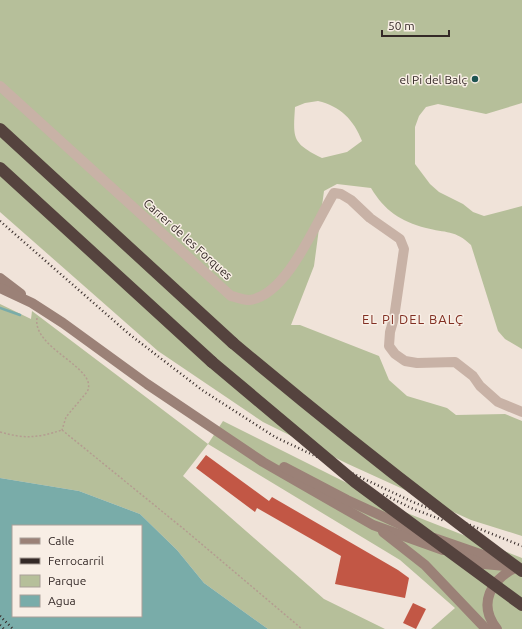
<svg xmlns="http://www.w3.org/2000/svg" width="522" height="629" viewBox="0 0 522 629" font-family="Ubuntu,sans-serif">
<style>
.green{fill:#b6bf9a;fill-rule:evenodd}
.water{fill:#79aca9;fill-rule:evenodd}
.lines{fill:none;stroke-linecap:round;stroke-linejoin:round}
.stream{stroke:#79aca9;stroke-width:2.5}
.building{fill:#c25745}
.path{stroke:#b49c90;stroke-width:1.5;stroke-dasharray:2 2;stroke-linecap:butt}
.street{stroke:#c8b2a6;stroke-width:10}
.secondary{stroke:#9b8177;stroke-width:10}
.highway{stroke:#55433e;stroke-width:12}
.rail{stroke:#342927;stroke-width:2.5;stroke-dasharray:1 3;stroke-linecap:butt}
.highway-bridge{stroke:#55433e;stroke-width:12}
.poi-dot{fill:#1e5452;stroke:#f8eee5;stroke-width:1.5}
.labels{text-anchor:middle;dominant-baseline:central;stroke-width:3;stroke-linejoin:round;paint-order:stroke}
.poi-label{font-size:12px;fill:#342927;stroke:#f8eee5;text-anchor:end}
.street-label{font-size:12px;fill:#342927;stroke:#f8eee5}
.neighbourhood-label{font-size:13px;letter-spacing:1px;fill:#812f22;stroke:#f8eee5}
</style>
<rect width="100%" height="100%" fill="#f0e3d9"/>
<g class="green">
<path d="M0 0H522V103L486 114 438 104 426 107 419 116 415 127V164L430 184 439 192 463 204 473 212 484 216 522 206V349L505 339 498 331 471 245C456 230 445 233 426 228 400 221 385 211 371 188L337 184 324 191 314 266 291 325H300L379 356 389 380 407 396 447 408 456 415 505 414 522 421V536L471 520 348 464 263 422 158 351 0 212ZM318 101C340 106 354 120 362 141L347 152 322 158C292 143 293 139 295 107L305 103Z"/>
<path d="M0 304 31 319 32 311 208 444 223 421 407 513 522 558V629H431L455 608 400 560 208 444 183 476 324 599 385 629H268L204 583 177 550 140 514 79 491 0 478Z"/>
</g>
<path class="water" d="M0 478 79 491 140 514 177 550 204 583 268 629H0ZM13 526H141V616H13Z"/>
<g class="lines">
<path class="stream" d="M0 308 20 315"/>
</g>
<g class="building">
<path d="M206 455 269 501 272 497 398 570 409 578 405 598 335 584 341 556 257 508 255 512 196 468Z"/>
<path d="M413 603 426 609 416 629 403 623Z"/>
</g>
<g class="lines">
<g class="path">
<path d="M37 318C32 349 100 368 87 392L66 417 62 430"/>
<path d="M62 430 185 530 302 629"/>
<path d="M0 432C25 439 37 438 62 430"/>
</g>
<path class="street" d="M0 86 231 296C236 297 244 300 249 300 287 296 316 222 334 193L341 194 351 200 370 218 400 239 404 249 394 318 390 332 389 346 395 354 405 361 417 363 455 362 473 376 480 386 498 402 522 412"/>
<g class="secondary">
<path d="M0 278 21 294"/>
<path d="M0 288 32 303 63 323 147 384 263 462 373 525 443 550"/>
<path d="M284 467 347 500 419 533"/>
<path d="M383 532 425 565 486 629"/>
<path d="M434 538 506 563"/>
<path d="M458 555 484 564 517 567"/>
<path d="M497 629C477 604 491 579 517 567"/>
</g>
<g class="highway">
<path d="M0 129 233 343"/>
<path d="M0 168 212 362"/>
</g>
<g class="rail">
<path d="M0 221 129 334 202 390 275 437 413 502 522 546"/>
<path d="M383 494 411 508 445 521"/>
<path d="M0 616 13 629"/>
<path d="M0 625 4 629"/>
</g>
<g class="highway-bridge">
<path d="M233 343C327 422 423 498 522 571"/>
<path d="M212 362 355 482 522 605"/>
</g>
</g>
<circle class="poi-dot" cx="475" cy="79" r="4"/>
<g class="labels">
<g class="poi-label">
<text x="467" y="79">el Pi del Balç</text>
</g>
<g class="street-label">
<text transform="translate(188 239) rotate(42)">Carrer de les Forques</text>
</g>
<g class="neighbourhood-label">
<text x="413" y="319">EL PI DEL BALÇ</text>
</g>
</g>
<rect x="12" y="525" width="130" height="92" fill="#f8eee5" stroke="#aa9f99"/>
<rect x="20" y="538" width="20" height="6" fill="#9b8177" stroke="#aa9f99"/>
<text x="48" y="545" font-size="12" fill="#342927">Calle</text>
<rect x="20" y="558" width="20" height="6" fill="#342927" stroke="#aa9f99"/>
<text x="48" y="565" font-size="12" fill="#342927">Ferrocarril</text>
<rect x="20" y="575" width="20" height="12" fill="#b6bf9a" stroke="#aa9f99"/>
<text x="48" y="585" font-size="12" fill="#342927">Parque</text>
<rect x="20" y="595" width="20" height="12" fill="#79aca9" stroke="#aa9f99"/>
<text x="48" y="605" font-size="12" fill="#342927">Agua</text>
<path d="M382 30v6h67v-6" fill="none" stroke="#342927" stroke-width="2"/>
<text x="388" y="30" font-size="12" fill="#342927" stroke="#f8eee5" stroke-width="3" paint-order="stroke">50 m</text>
</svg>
